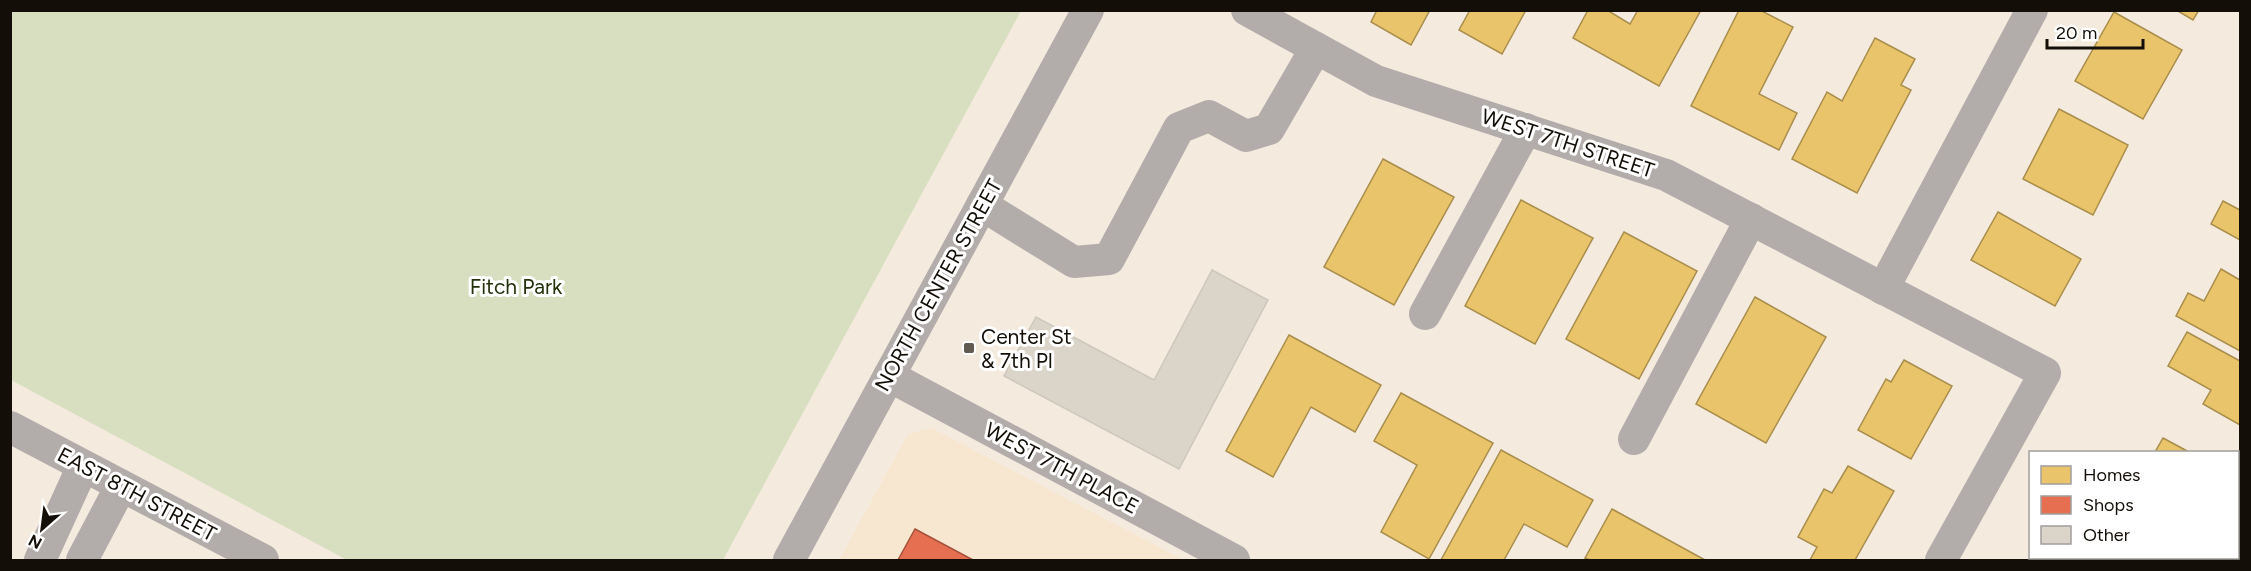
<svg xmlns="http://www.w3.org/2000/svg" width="2251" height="571" viewBox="0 0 2251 571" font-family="Figtree,sans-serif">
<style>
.built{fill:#f7e7d1}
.green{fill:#d8dfc0}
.homes{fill:#e9c46a;stroke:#a98d4c;stroke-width:1.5}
.shops{fill:#e76f51;stroke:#a7523b;stroke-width:1.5}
.building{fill:#dad4c9;stroke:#cec7bd;stroke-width:1.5}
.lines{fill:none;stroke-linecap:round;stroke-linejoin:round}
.minor{stroke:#b2acab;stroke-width:32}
.poi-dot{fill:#625b52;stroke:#fff;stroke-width:2}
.labels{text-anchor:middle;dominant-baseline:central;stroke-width:6;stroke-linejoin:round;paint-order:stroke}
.street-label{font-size:21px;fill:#130e07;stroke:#fff}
.park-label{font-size:21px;fill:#23310a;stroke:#fff}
.poi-label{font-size:21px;fill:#130e07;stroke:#fff;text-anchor:start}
</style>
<rect width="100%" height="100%" fill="#f4ebde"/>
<path class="built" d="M931 428 941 433 1184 560H839L908 434Z"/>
<path class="green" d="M10 11 11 10 1021 11 723 560H347L11 380Z"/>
<g class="homes">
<path d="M1377 10H1430L1411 45 1371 22Z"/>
<path d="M1470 10H1526L1502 54 1459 30Z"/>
<path d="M1588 10H1607L1630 24 1638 10H1701L1659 86 1573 38Z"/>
<path d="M1739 10H1760L1793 27 1759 94 1797 113 1779 150 1691 106Z"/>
<path d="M2176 10H2199L2193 20Z"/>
<path d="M2114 12 2182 50 2143 119 2075 81Z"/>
<path d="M1875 38 1915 59 1901 85 1911 90 1857 193 1792 159 1827 92 1842 101Z"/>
<path d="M2059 109 2128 145 2093 215 2023 179Z"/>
<path d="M1383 159 1454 197 1394 305 1324 267Z"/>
<path d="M1521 200 1593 238 1535 344 1465 306Z"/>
<path d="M2223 201 2240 210V240L2211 224Z"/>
<path d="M1998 212 2081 259 2055 306 1971 260Z"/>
<path d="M1624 232 1697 271 1639 379 1566 339Z"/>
<path d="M2221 269 2240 280V351L2176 316 2188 293 2204 301Z"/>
<path d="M1755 297 1826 337 1766 443 1696 404Z"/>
<path d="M2187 332 2240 361V425L2203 404 2211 390 2168 366Z"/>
<path d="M1289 335 1381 385 1355 432 1311 407 1273 477 1226 451Z"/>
<path d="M1904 360 1952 386 1911 459 1858 430 1886 379 1891 382Z"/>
<path d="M1401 393 1493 443 1429 559 1381 532 1417 465 1374 441Z"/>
<path d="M2163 438 2189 452H2155Z"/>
<path d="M1501 450 1593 500 1567 547 1524 524 1504 560H1441Z"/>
<path d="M1848 466 1894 491 1855 560H1810L1817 547 1798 537 1824 489 1832 493Z"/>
<path d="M1612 509 1705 560H1590L1585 558Z"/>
<path d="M2055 558H2099L2097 560H2061Z"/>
<path d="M2174 558H2234L2236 559 2235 560H2172Z"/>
</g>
<path class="shops" d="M915 529 973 560H898Z"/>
<path class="building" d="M1212 270 1268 300 1179 469 1004 376 1036 317 1154 380Z"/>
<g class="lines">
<g class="minor">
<path d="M1247 10 1376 81 1666 175 2045 373 1941 560"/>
<path d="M982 205 1074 262 1109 259 1179 128 1209 116 1246 136 1269 129 1316 48"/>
<path d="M1883 289 2032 10"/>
<path d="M1425 314 1526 129"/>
<path d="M889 376 1234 560"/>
<path d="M10 427 263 560"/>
<path d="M1634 439 1751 219"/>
<path d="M40 560 83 466"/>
<path d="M82 560 121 486"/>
<path d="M789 560 1088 10"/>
</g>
</g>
<rect class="poi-dot" x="963" y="342" width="12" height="12" rx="3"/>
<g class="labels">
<g class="street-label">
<text transform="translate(1568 143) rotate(18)">WEST 7TH STREET</text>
<text transform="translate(938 285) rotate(-61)">NORTH CENTER STREET</text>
<text transform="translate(1062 468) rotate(28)">WEST 7TH PLACE</text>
<text transform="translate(137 494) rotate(28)">EAST 8TH STREET</text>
</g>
<g class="park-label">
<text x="516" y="286">Fitch Park</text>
</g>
<g class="poi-label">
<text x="981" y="336">Center St<tspan x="981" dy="24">&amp; 7th Pl</tspan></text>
</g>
</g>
<rect width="2251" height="571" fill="none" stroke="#130e07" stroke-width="24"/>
<rect x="2029" y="451" width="210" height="108" fill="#ffffff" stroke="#a19f9c" stroke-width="1.5"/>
<rect x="2041" y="466" width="30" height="18" fill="#e9c46a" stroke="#a19f9c" stroke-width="1.5"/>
<text x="2083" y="481" font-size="18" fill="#130e07">Homes</text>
<rect x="2041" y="496" width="30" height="18" fill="#e76f51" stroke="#a19f9c" stroke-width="1.5"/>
<text x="2083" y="511" font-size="18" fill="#130e07">Shops</text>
<rect x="2041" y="526" width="30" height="18" fill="#dad4c9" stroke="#a19f9c" stroke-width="1.5"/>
<text x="2083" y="541" font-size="18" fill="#130e07">Other</text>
<g transform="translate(42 529) rotate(208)" stroke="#ffffff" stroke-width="4.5" paint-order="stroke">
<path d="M0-4.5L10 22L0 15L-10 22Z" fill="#130e07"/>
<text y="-9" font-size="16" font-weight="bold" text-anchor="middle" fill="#130e07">N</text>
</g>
<path d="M2047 39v9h96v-9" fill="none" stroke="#130e07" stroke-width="3"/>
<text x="2056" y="39" font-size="18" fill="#130e07" stroke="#ffffff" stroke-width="4.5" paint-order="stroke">20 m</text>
</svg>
